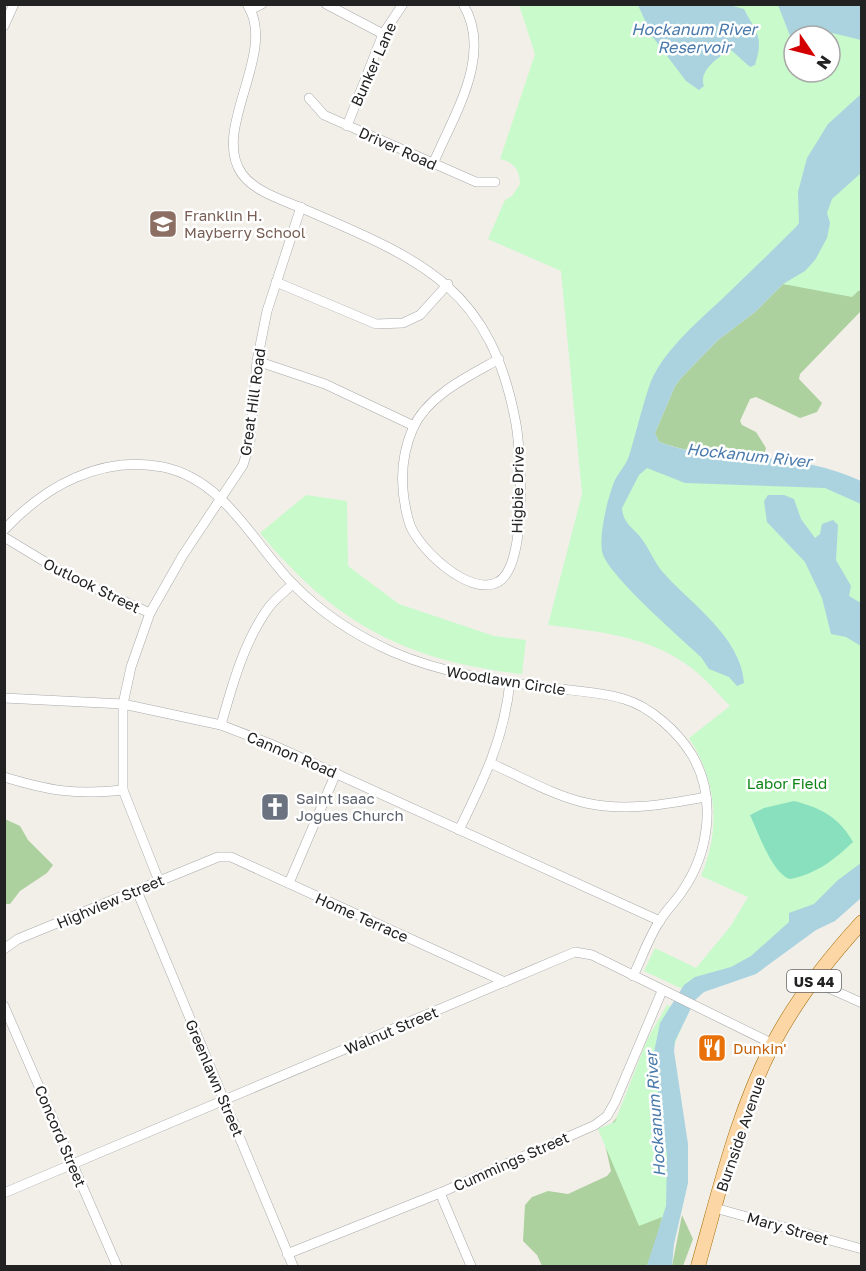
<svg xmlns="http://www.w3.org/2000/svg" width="866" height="1271" viewBox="0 0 866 1271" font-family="'Golos Text',sans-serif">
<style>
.forest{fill:#add19e}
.park{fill:#c8facc;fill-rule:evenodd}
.pitch{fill:#88e0be}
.water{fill:#aad3df}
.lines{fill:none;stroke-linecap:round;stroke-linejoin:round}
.street-casing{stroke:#a9a9a9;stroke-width:10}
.primary-casing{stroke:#a06b00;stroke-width:15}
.street{stroke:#fff;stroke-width:9}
.primary{stroke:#fcd6a4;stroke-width:14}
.labels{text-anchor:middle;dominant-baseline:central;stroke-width:5;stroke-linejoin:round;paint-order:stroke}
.shield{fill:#fff;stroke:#646464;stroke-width:1.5}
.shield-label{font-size:14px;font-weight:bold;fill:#222}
.street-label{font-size:15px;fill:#222;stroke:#fff}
.education-label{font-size:15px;fill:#785e54;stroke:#fff;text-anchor:start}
.park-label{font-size:15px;fill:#0c8416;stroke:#fff}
.worship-label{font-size:15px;fill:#5b616d;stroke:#fff;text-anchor:start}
.food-label{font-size:15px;fill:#c56008;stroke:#fff;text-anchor:start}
.water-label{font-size:16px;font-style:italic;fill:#4a7aab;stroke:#fff}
</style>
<rect width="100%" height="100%" fill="#f2efe9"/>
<g class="forest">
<path d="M783 284 853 292 861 290V311L800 374 799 379 822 403 817 412 800 418 756 397 750 399 740 421 742 425 756 432 766 448 764 455C740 465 683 450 659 442L655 433 675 386 681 378 718 340 755 312Z"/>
<path d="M5 819 20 826 28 840 53 865 47 873 20 891 10 904H5Z"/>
<path d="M628 1103 664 1216 647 1266H542L537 1255 523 1241 525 1205 532 1197 548 1191 568 1194 607 1176 611 1171 603 1135Z"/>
<path d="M682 1215 693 1239 683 1266H672Z"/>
</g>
<g class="park">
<path d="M519 5H861V288L852 297 762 280 687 354 645 441 861 493V896L689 992 644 971 655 948 696 968 730 927 748 897 701 876C721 829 717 781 689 738L730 706C720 696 711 685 701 676 659 637 602 632 548 625L582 494 561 271 488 239 505 200 512 196 520 184C520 170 514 162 500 159L535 54ZM794 36H830V72H794Z"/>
<path d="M306 495 347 501 348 566 399 604 494 636 526 640 522 674C406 661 334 623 260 533Z"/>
<path d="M667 1005 688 1013 675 1043 672 1057 684 1154 658 1234 662 1217 639 1226 598 1129 615 1122 647 1040Z"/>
</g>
<path class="pitch" d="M794 801C821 808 839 817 853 842 834 860 816 874 790 879 772 873 758 832 750 815L764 808Z"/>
<g class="water">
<path d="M729 5 744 9C757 34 764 37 755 65L750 67 731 50C719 56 698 71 704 86L699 90 686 81 652 36 638 5Z"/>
<path d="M820 5H861V40L820 30 813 36H794V46L778 5Z"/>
<path d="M861 94V173L832 199 827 213 830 223 827 238 815 260 805 271 783 284 755 312 718 340 681 378 675 386 655 433 659 442C679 449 701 454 722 457 732 459 743 457 754 457 791 459 828 466 861 481V504L825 488 685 483 647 468 639 475 622 508C623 525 636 529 644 542 650 551 654 561 661 570 689 603 741 636 744 683L737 686 729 677 709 669 701 657C682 639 605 573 602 551 599 534 608 496 615 480 619 472 626 465 629 456 636 434 641 410 649 387 659 355 697 322 721 300 746 276 771 252 796 227L799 223 798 192 807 158 828 124Z"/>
<path d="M768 495H784L794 499 801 519 815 538 820 534 822 524 833 520 838 525 836 560 851 586 849 596 861 603V646L846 637 831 634 822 598 805 562 767 522 764 501Z"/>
<path d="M861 863V898L835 921 816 930 756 974 704 992 695 1000 675 1041 674 1051 688 1144V1183L674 1244 672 1266H647L666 1206 667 1155 653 1057 660 1023 684 985 695 977 731 967 751 956 789 922V913L814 904 838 880Z"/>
</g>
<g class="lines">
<g class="street-casing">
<g id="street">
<path d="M247 4C279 52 210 129 242 174 256 193 286 201 306 210 422 260 491 287 516 424 521 453 528 566 498 582 470 598 416 547 409 522 400 491 400 458 413 428 428 395 469 376 499 359"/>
<path d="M326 4 383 34"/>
<path d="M250 10 262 4"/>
<path d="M4 26 14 4"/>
<path d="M309 98 324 115 476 182H495"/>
<path d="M347 126 383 34 403 4"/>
<path d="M433 164C453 116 494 55 463 4"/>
<path d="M276 282 376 324 403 323 420 315 448 284"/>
<path d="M257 361 325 384 414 426"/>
<path d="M4 530C45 486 101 455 163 467 225 480 253 543 293 584 321 613 357 636 393 652 444 674 497 681 552 688 575 691 602 692 624 699 651 707 678 732 692 755 717 797 709 852 683 890 677 900 667 909 661 919 649 936 642 958 633 976"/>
<path d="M4 537 70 577 150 613"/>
<path d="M4 698 123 704 221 725 273 745 660 921"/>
<path d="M221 725C232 686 244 641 269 607 275 599 285 591 293 584"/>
<path d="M492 764C522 777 554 796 586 803 627 812 666 804 706 797"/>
<path d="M4 777C50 791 75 795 123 790"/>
<path d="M459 830C484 779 504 739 510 682"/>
<path d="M159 881 123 790V704L131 667 150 613 183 555 243 465 250 442 257 361 267 311 301 207"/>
<path d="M289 883 336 773"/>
<path d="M137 891 293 1266"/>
<path d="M4 949 18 939 218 857H231L505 982"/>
<path d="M813 981 862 1003"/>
<path d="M4 1006 117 1266"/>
<path d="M4 1193 575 952 592 955 773 1044"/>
<path d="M440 1193 471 1266"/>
<path d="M715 1208 862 1249"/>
<path d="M287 1254 440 1193 595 1125 607 1116 615 1102 662 991"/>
</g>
</g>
<g class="primary-casing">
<path id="primary" d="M698 1266C719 1193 737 1113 773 1044 796 1000 828 959 862 922"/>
</g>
<use href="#street" class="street"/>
<use href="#primary" class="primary"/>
</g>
<defs>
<g id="school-square" transform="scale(1.5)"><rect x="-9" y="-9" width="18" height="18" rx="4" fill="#8d6e63" stroke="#fff"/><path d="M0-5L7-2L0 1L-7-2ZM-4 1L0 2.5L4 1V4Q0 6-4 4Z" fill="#fff"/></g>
<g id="church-square" transform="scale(1.5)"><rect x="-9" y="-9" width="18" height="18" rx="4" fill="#6b7280" stroke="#fff"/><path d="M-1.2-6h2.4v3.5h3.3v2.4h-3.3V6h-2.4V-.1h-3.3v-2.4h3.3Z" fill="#fff"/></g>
<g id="restaurant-square" transform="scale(1.5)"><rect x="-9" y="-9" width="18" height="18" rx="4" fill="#e8710a" stroke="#fff"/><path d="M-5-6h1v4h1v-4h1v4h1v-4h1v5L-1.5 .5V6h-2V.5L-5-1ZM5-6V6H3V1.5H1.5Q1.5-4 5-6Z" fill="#fff"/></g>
</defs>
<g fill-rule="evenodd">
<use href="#school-square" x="163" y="224"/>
<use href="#church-square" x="275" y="807"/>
<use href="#restaurant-square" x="712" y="1048"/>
</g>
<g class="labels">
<rect class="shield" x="787" y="970" width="54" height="22" rx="4.5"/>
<g class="shield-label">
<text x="814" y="981">US 44</text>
</g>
<g class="street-label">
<text transform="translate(373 64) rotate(-66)">Bunker Lane</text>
<text transform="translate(398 148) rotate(24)">Driver Road</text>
<text transform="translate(252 402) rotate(-82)">Great Hill Road</text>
<text transform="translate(517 490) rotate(-89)">Higbie Drive</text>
<text transform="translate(92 585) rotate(26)">Outlook Street</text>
<text transform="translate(506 680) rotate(9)">Woodlawn Circle</text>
<text transform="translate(292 754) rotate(23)">Cannon Road</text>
<text transform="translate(110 901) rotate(-23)">Highview Street</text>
<text transform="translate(362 917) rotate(24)">Home Terrace</text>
<text transform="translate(391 1030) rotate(-23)">Walnut Street</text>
<text transform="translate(215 1078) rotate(67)">Greenlawn Street</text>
<text transform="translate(740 1134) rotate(-71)">Burnside Avenue</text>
<text transform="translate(61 1136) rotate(67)">Concord Street</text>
<text transform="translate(511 1161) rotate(-24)">Cummings Street</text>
<text transform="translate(788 1228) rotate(16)">Mary Street</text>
</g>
<g class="education-label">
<text x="184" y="215">Franklin H.<tspan x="184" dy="17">Mayberry School</tspan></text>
</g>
<g class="park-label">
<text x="787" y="783">Labor Field</text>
</g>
<g class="worship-label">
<text x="296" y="798">Saint Isaac<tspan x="296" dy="17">Jogues Church</tspan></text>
</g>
<g class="food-label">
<text x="733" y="1048">Dunkin'</text>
</g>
<g class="water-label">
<text x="694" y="29">Hockanum River<tspan x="694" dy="18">Reservoir</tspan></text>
<text transform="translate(749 455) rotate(6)">Hockanum River</text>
<text transform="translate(655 1114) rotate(-94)">Hockanum River</text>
</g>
</g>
<rect width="866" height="1271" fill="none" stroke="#222222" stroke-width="12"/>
<g transform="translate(812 54) rotate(125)"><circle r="28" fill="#ffffff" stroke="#a7a7a7" stroke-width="1.5"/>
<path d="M0-4.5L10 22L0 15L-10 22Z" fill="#d40000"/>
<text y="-9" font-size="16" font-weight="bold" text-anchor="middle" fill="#222222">N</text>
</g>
</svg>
